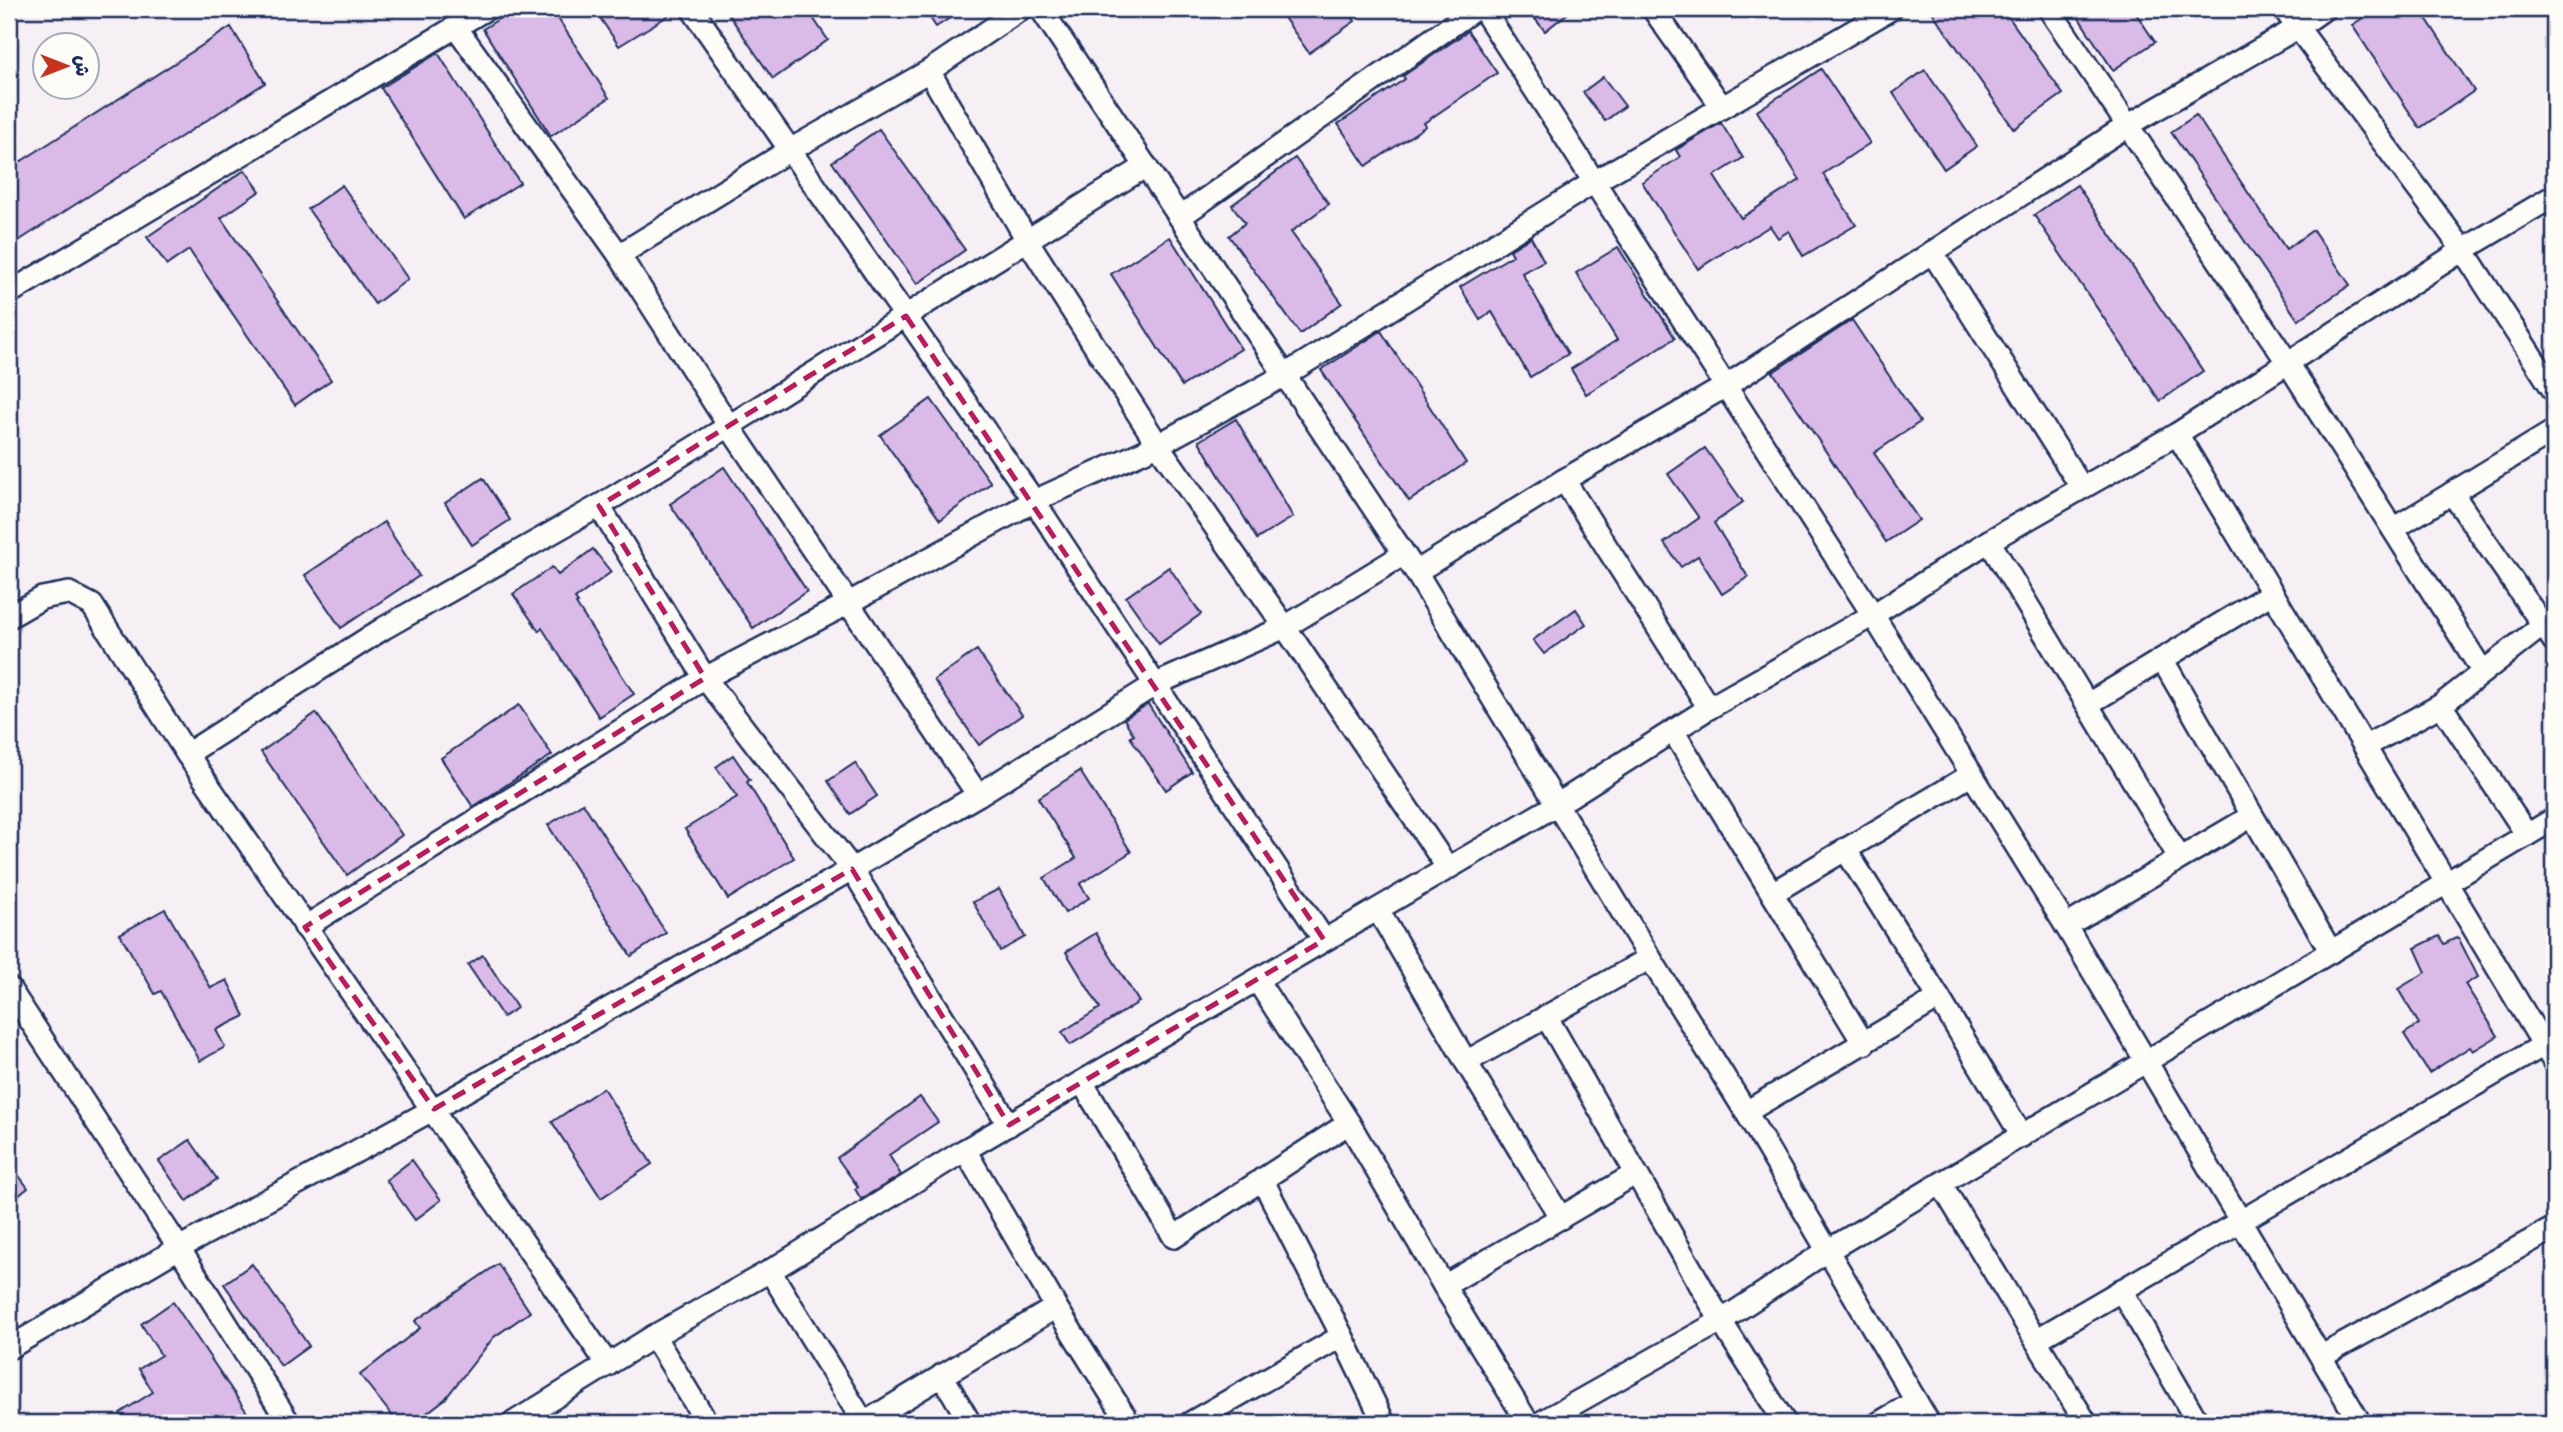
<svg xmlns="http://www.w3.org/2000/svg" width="2563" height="1432" viewBox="0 0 2563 1432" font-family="Dekko,'Playpen Sans Arabic',sans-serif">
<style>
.building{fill:#dabae7;stroke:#1b2f5e;stroke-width:2}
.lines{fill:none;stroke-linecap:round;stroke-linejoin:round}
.minor-casing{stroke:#1b2f5e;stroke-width:26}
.minor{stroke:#fdfcf7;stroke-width:21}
.marked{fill:none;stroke:#c2185b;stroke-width:5;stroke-dasharray:14 9;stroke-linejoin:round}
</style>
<rect width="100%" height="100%" fill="#f6eff4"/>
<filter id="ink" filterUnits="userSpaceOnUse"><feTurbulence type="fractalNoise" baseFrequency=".0143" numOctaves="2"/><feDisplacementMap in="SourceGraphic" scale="14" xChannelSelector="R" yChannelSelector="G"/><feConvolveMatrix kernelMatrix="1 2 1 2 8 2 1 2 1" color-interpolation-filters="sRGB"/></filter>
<g filter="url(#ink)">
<g class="building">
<path d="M514 9H552L609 98 551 136 483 29Z"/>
<path d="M594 9H679L619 46Z"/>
<path d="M725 9H807L828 40 773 79Z"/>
<path d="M924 9H964L936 27Z"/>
<path d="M1278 9H1347L1355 21 1309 53Z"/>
<path d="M1527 9H1573L1545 31Z"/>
<path d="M1930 9H2003L2063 94 2014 129Z"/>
<path d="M2073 9H2133L2155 42 2113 70Z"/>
<path d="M2377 9H2420L2474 91 2420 128 2352 25Z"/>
<path d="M231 27 265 83 9 247V169Z"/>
<path d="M1468 31 1497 73 1424 123 1426 126 1366 166 1338 124 1405 79 1403 76Z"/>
<path d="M438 53 520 183 464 219 381 88Z"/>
<path d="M1821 69 1870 143 1823 174 1856 225 1803 256 1789 231 1778 238 1770 226 1736 247 1735 245 1698 269 1642 182 1680 157 1676 150 1721 123 1743 158 1714 176 1741 218 1800 180 1757 111Z"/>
<path d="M1925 70 1977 146 1944 169 1893 93Z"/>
<path d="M1603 77 1625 106 1605 121 1583 92Z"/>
<path d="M2196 115 2286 249 2313 230 2350 285 2298 320 2171 132Z"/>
<path d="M879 129 965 250 917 284 832 162Z"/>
<path d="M1295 158 1329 204 1291 232 1342 303 1300 334 1229 236 1245 223 1232 205Z"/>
<path d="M245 170 260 191 221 218 331 380 295 405 189 250 167 265 147 237Z"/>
<path d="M342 185 408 279 375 304 308 209Z"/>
<path d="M2077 185 2203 371 2160 401 2034 215Z"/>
<path d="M1170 237 1241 349 1182 386 1111 274Z"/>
<path d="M1531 237 1544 261 1522 273 1568 354 1530 377 1492 312 1480 320 1460 287 1513 255 1510 250Z"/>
<path d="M1618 247 1675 338 1586 394 1571 369 1617 340 1576 273Z"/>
<path d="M1852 320 1920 422 1874 453 1919 520 1886 542 1773 372Z"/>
<path d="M1381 331 1466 463 1409 501 1321 370Z"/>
<path d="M931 399 991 483 940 520 880 435Z"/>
<path d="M1236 419 1293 517 1257 539 1199 441Z"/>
<path d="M1705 448 1743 502 1714 523 1748 577 1722 594 1698 556 1681 567 1664 543 1699 518 1668 474Z"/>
<path d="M724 467 807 591 753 628 670 504Z"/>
<path d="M483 478 510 520 472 545 445 503Z"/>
<path d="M384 522 419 576 341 628 305 575Z"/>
<path d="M593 549 611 572 575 599 578 603 576 604 634 694 599 717 542 628 539 631 513 594 552 567 558 575Z"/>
<path d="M1169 567 1201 614 1159 644 1126 597Z"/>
<path d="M1576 609 1586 624 1544 654 1533 640Z"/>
<path d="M977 650 1022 715 979 745 934 680Z"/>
<path d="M1148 704 1192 772 1166 790 1130 737 1134 735 1124 719Z"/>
<path d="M519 705 552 755 473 807 441 758Z"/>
<path d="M316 713 402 835 347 875 261 752Z"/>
<path d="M733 755 750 780 747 782 794 858 728 899 685 829 737 797 716 767Z"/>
<path d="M855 763 877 796 850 814 828 781Z"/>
<path d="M1080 771 1131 852 1080 884 1089 898 1065 913 1044 878 1076 858 1038 798Z"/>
<path d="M583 803 666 933 631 956 548 825Z"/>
<path d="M999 889 1025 937 1000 951 973 902Z"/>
<path d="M165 909 211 988 227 980 245 1016 216 1030 225 1047 200 1061 161 991 155 994 120 934Z"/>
<path d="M1096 933 1139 1002 1070 1045 1062 1032 1100 1008 1066 952Z"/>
<path d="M2439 936 2444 944 2458 937 2478 977 2465 984 2498 1036 2473 1051 2470 1047 2429 1073 2404 1034 2419 1024 2398 989 2426 972 2415 948Z"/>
<path d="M483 955 517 1008 503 1017 468 965Z"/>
<path d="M603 1088 652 1164 601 1198 552 1122Z"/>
<path d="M920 1097 938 1122 889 1155 901 1175 861 1199 855 1189 858 1187 837 1158Z"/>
<path d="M190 1140 217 1179 187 1201 159 1161Z"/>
<path d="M412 1160 441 1200 415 1220 386 1180Z"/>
<path d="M9 1162 28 1188 9 1203Z"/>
<path d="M252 1264 309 1346 281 1366 224 1284Z"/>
<path d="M498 1264 530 1312 494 1337 445 1399 414 1423H398L360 1375 420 1328 415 1321Z"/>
<path d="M173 1302 254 1423H127L120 1413 153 1392 139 1369 161 1355 141 1324Z"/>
</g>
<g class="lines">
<g class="minor-casing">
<g id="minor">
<path d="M692 9 1034 501 1324 940"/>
<path d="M1041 9 1416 572 1650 958 1746 1112 1929 1423"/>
<path d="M1483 9 1873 615 2066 926 2360 1423"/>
<path d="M1653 9 1722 107"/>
<path d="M2049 9 2288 363 2483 672"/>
<path d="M2284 9 2463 250 2554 391"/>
<path d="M456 27 619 255 729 426 978 795"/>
<path d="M929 71 1027 240 1158 445 1285 627 1447 867"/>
<path d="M1180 217 1475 9"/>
<path d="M1932 252 2082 488"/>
<path d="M619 255 790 150 929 71 1021 9"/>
<path d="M9 293 486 9"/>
<path d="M2177 434 2554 1062"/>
<path d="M1564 480 1709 708"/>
<path d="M2452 493 2554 641"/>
<path d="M599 506 705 678 852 869 1009 1125"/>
<path d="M2393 529 2554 431"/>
<path d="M1989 541 2179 857"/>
<path d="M1416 572 1564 480 1726 386 2127 126 2297 28 2324 9"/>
<path d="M9 617 42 598 69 593 92 605 187 754 608 1365"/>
<path d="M2162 659 2331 952"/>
<path d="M2088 704 2272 593"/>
<path d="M2441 705 2527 835"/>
<path d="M1673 731 1864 1044"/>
<path d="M2366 746 2441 705 2543 625"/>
<path d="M187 754 384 628 599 506 729 426 1146 166"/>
<path d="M1845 849 1939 998 2022 1136"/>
<path d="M1774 892 1971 775"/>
<path d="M1378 910 1466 1062 1561 1218"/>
<path d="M2066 926 2252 816"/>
<path d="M305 927 705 678 849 603 1034 501 1158 445 1285 375 1594 182 1891 9"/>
<path d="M1257 980 1349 1123 1444 1286 1528 1423"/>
<path d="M9 988 179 1248 289 1423"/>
<path d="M1546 1016 1721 1321 1785 1423"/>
<path d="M1466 1062 1650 958"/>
<path d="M1082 1082 1174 1237 1349 1123"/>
<path d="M1746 1112 1939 998"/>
<path d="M965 1150 1056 1307 1129 1423"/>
<path d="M1262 1179 1342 1336 1384 1423"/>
<path d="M1941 1184 2086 1423"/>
<path d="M770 1271 864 1423"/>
<path d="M1444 1286 1635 1174"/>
<path d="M2121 1290 2198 1423"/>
<path d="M654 1336 707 1423"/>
<path d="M2036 1340 2544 1045"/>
<path d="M9 1348 179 1248 434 1109 852 869 978 795 1156 684 1285 627 1404 554"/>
<path d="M2322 1356 2554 1228"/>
<path d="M942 1375 970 1423"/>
<path d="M513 1423 654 1336 770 1271 965 1150 1558 804 1709 708 1873 615 1989 541 2177 434 2463 250 2554 196"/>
<path d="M864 1423 1056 1307"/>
<path d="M1190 1423 1342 1336"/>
<path d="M1540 1423 1721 1321 1827 1251 2554 819"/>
<path d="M1879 1423 1916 1401"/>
</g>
</g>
<use href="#minor" class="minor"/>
</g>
</g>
<path class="marked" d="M906 316 1324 940 1009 1125 852 869 434 1109 305 927 705 678 599 506Z"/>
<rect width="2563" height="1432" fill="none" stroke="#fdfcf7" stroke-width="35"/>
<rect x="18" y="18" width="2528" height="1397" fill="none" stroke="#1b2f5e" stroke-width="2.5" filter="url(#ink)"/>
<g transform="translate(66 66) rotate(90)"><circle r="33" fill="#fdfcf7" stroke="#a3aaba" stroke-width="2"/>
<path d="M0-5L12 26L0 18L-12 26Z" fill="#c8321e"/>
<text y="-10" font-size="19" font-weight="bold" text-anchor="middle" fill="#1b2f5e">ش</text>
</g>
</svg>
